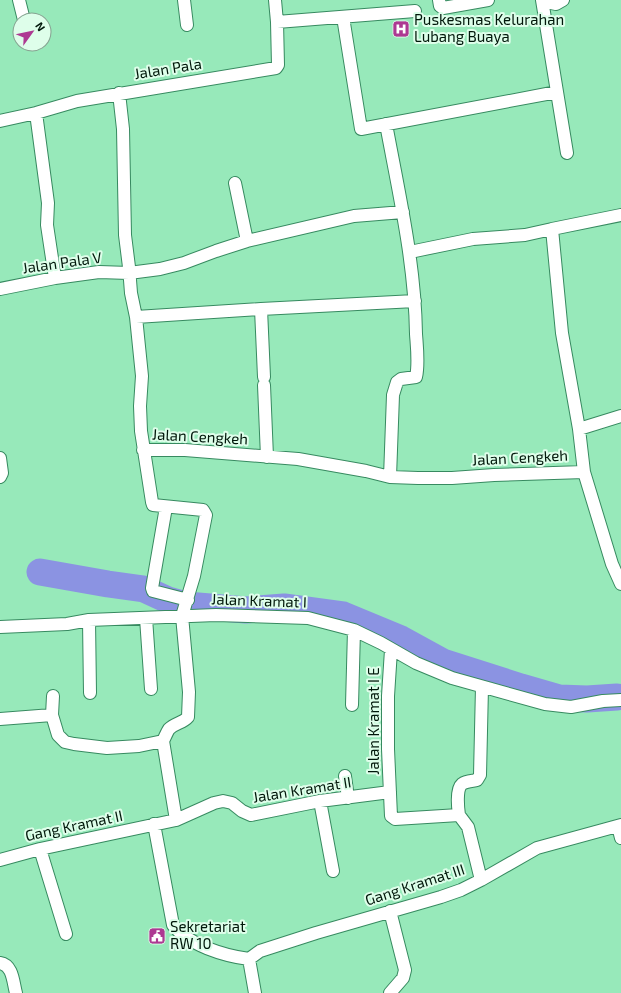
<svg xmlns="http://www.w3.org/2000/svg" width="621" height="993" font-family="'Exo 2',sans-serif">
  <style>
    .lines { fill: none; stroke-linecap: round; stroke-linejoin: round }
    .river { stroke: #8b93e2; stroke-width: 27 }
    .minor-casing { stroke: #378a60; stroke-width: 14 }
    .minor { stroke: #fff; stroke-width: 12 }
    .labels { text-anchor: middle; stroke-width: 4; stroke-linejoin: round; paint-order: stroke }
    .poi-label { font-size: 15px; fill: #00170a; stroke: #defeea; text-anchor: start }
    .street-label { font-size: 15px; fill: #00170a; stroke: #defeea }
  </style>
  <rect width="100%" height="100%" fill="#97e9ba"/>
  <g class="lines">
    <path class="river" d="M40,572L108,584L144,589L168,600L186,605L246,610L284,607L343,615L401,639L443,662L521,687L559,698L587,699L617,697"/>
    <g class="minor-casing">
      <path id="minor" d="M19,0L24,20
        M184,0L187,25
        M439,0L440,6L443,8L488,0
        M542,0L567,153
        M548,0L551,3L556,4L563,0
        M343,17L361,129L557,92
        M277,22L415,11
        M119,93L123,129L125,235L129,267L131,293L136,317L142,376L140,406L141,431L152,502L153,505L203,510L206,515L194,576L182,616L189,692L188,717C183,723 175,723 169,729C167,732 165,737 163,741
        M36,113L48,203L47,225L55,278
        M0,121L36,113L77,101L276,68L278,65L277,22L275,0
        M386,124C399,194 415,263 416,334C417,348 419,364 416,377L401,379L397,382L393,395L390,477
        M235,183L247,241
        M621,215L552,229L562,333L579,429L584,472L612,564L621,584
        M410,252L473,239L525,235L552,229
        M0,289L55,278L99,272L129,273L160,269L184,263L216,251L247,241L354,216L403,212
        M261,309L415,301
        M136,317L261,309L264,377
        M264,385L267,457
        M579,429L621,416
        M143,450H185L298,459L366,471L390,477L418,478H452L494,475L584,472
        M0,458L2,473L0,477
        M166,507L152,588L153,591L188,600
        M146,618L151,689
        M89,620L90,693
        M0,627L67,624L89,620L216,615L308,618L354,630L381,643L416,663L452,678L545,704L571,707L603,701L621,700
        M391,650L388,696V749L391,816L395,819L459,815
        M352,705L354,630
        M52,715L58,735L65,742L74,744L107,748L139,746L163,741L176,820
        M0,719L52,715L53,696
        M345,776L348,798
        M320,801L333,871
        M459,815C458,808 456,789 462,784C466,781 473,781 477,780L480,775L482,687
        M459,815L468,827L481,880
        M154,824L173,925C188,945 225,956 249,959
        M618,826L621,838
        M40,849L66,934
        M0,860L40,849L176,820L214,803L223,801L232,803L242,811L251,815L320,801L390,792
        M249,959L260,951L316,933L441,897L461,890L481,880L537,848L621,825
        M249,959L255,993
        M0,963C13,965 13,982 16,993
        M390,993L403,978L405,970L390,911"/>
    </g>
    <use href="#minor" class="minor"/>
  </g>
  <defs>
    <g id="hospital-square" transform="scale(0.9)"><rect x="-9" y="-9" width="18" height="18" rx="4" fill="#ad3992" stroke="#defeea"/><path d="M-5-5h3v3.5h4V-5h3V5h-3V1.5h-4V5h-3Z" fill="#fff"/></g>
    <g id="civic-square" transform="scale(0.9)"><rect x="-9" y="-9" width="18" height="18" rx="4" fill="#ad3992" stroke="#defeea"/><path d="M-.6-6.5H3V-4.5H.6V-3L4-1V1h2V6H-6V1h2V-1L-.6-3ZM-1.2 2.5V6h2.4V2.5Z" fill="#fff"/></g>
  </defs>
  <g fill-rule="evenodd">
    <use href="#hospital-square" x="401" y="29"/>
    <use href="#civic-square" x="157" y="936"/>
  </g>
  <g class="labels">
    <g class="poi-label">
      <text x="414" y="25">Puskesmas Kelurahan<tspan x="414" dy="17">Lubang Buaya</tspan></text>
      <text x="170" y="932">Sekretariat<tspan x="170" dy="17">RW 10</tspan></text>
    </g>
    <g class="street-label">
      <text transform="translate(168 69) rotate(-9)" y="5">Jalan Pala</text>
      <text transform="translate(62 263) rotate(-8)" y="5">Jalan Pala V</text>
      <text transform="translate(200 437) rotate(3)" y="5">Jalan Cengkeh</text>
      <text transform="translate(520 458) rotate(-3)" y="5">Jalan Cengkeh</text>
      <text transform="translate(259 601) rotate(2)" y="5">Jalan Kramat I</text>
      <text transform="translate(374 721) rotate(-90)" y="5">Jalan Kramat I E</text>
      <text transform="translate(302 790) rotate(-9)" y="5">Jalan Kramat II</text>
      <text transform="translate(74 826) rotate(-12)" y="5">Gang Kramat II</text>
      <text transform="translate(415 885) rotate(-18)" y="5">Gang Kramat III</text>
    </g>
  </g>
  <g transform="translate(32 32) rotate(57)"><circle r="19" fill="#defeea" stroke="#85a290"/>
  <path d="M0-3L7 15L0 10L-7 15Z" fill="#ad3992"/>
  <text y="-6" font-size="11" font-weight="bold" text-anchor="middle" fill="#00170a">N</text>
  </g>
</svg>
